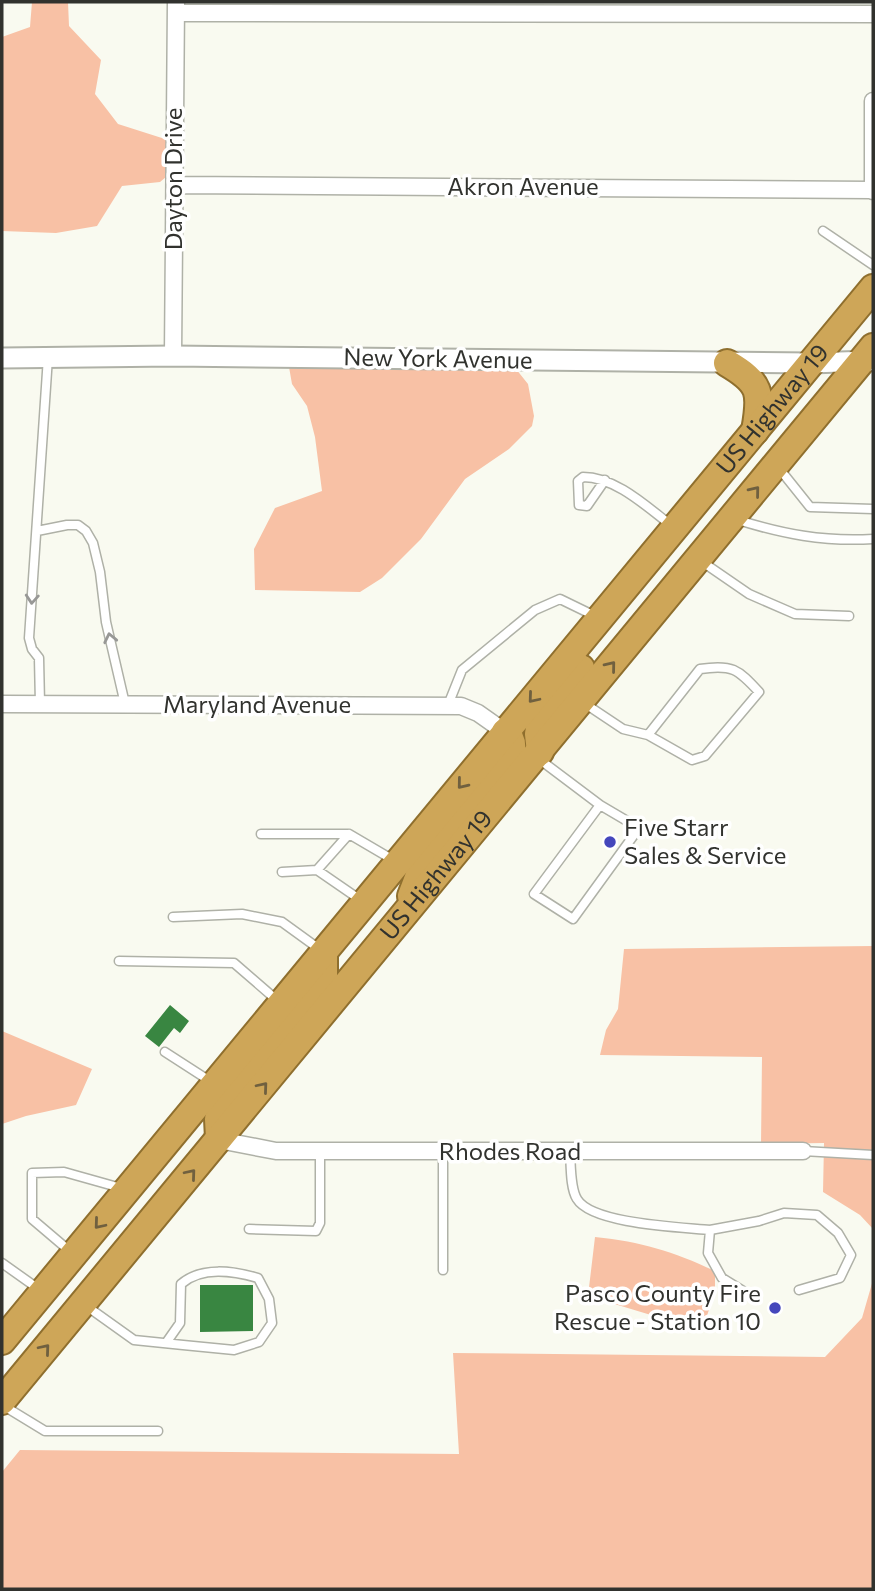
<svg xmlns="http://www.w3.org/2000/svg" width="875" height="1591" font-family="Commissioner,sans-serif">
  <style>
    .green { fill: #f8c1a5 }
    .building { fill: #398641 }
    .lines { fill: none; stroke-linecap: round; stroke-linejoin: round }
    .service-casing { stroke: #afb1a7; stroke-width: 11 }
    .minor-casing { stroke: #afb1a7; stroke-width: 19 }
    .tertiary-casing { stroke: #afb1a7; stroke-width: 23 }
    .trunk-casing { stroke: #8f6f2e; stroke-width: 30 }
    .service { stroke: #fff; stroke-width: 8 }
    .minor { stroke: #fff; stroke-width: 16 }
    .tertiary { stroke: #fff; stroke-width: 19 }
    .trunk { stroke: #cea658; stroke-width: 26 }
    .oneway { stroke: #70603f }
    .oneway2 { stroke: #989896 }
    .poi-dot { fill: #4547bc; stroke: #fff; stroke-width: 2.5 }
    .labels { text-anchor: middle; stroke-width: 7; stroke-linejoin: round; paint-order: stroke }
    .street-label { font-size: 24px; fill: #31322e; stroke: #fff }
    .poi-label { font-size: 24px; fill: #31322e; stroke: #fff; text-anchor: start }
  </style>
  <rect width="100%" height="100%" fill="#f9faf0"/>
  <path class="green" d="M32,2H68L69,26L101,60L95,94L118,124L165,139L178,167L160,182L122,186L97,226L56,233L2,231V37L30,27Z
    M289,367L516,369L528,384L534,416L532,426L509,449L465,479L421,539L382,578L360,592L255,590L254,549L275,508L322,491L315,437L307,406L292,384Z
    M873,946V1229L860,1215L823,1192L824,1143L761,1144L762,1057L600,1055L606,1030L618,1009L624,949Z
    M2,1031L92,1069L76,1105L26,1116L2,1124Z
    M595,1237C642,1242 672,1251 715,1271V1291L705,1322L684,1325L588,1296Z
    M873,1280V1589H2V1472L20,1450L459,1454L453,1353L825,1357L862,1318Z"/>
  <path class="building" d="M170,1005L189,1021L180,1033L174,1028L159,1047L145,1036Z
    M200,1285H253V1331L200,1332Z"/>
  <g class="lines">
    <g class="service-casing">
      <path id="service" d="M823,231L873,265
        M778,467L810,507L873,509
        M605,480L587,506L579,505L578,481L583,477C616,477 647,507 672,526
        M735,519C782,534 824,542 873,539
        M37,531L67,525H78L86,531L93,543L100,572L106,622L125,704
        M701,561L749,594L795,614L849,616
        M584,703L623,729L648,735L700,669C732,664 738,669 759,692L705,756L692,760L648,735
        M40,704L39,658L32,649L29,638L48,357
        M448,705L462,670L535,610L560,599L597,617
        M539,759L600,805L534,894L573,919L639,828L600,805
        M261,834H349L395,861
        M317,870L349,834
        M282,872L317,870L362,901
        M173,917L242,914L282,922L322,951
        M119,961L234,963L279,1002
        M165,1052L213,1083
        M803,1151L873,1155
        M570,1152C571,1165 570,1188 577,1199C592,1224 680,1227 710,1230
        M249,1229L316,1231L320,1223V1151
        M72,1253L32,1219V1173L64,1172L121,1188
        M2,1263L40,1290
        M443,1270V1152
        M743,1291L722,1278L708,1253L710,1230L759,1221L784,1213L817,1215L838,1233L851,1255L840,1278L799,1290
        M85,1305L134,1340L183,1345L234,1350L259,1342L272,1323L269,1299L258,1278C233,1271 202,1266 181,1284L180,1323L166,1343
        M4,1406L45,1431H158"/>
    </g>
    <g class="minor-casing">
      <path id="minor" d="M176,13L873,14
        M873,101V191
        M175,185L872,190
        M173,356L176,2
        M2,704L461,706L478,713L505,732
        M219,1140L276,1151H803"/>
    </g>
    <g class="tertiary-casing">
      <path id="tertiary" d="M2,358L173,356L811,363L869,361"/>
    </g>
    <g class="trunk-casing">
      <g id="trunk">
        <path d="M727,363C761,383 762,392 755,431"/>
        <path d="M540,752L538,734L541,718L581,668"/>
        <path d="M411,896L424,862L509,759C514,748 514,740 505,732"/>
        <path d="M219,1138L218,1119L227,1100L324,983V953"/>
        <path id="s1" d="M2,1341L873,288"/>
        <path id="s2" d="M2,1401L873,347"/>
      </g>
    </g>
    <use href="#service" class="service"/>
    <use href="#minor" class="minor"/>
    <use href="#tertiary" class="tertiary"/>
    <use href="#trunk" class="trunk"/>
  </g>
  <defs><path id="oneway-chevron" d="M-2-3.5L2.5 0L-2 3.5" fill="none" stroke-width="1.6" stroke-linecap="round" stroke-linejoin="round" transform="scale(1.75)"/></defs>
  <g class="oneway">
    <use href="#oneway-chevron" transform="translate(755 491) rotate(-51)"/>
    <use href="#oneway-chevron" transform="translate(611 666) rotate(-51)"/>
    <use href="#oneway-chevron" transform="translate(533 698) rotate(130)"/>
    <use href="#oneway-chevron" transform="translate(462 784) rotate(129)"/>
    <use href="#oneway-chevron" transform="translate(263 1087) rotate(-50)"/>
    <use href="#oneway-chevron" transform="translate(191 1174) rotate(-50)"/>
    <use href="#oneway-chevron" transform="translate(99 1224) rotate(130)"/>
    <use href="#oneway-chevron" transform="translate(45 1349) rotate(-50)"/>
  </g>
  <g class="oneway2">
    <use href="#oneway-chevron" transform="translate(32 599) rotate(94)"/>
    <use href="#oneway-chevron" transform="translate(110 638) rotate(-102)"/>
  </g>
  <g class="poi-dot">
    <circle cx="610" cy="842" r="7"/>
    <circle cx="775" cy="1308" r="7"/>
  </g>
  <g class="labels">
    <g class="street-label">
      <text transform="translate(174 179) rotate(-90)" y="8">Dayton Drive</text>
      <text x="523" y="195">Akron Avenue</text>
      <text transform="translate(438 359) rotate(1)" y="8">New York Avenue</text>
      <text dy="8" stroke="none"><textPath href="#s1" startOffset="1209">US Highway 19</textPath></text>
      <text x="257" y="713">Maryland Avenue</text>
      <text dy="8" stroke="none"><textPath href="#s2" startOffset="682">US Highway 19</textPath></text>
      <text x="510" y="1160">Rhodes Road</text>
    </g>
    <g class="poi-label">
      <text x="624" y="836">Five Starr<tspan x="624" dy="28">Sales &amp; Service</tspan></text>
      <text x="761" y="1302" text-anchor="end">Pasco County Fire<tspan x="761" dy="28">Rescue - Station 10</tspan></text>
    </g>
  </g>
  <rect width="875" height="1591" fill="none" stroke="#31322e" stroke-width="7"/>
</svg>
